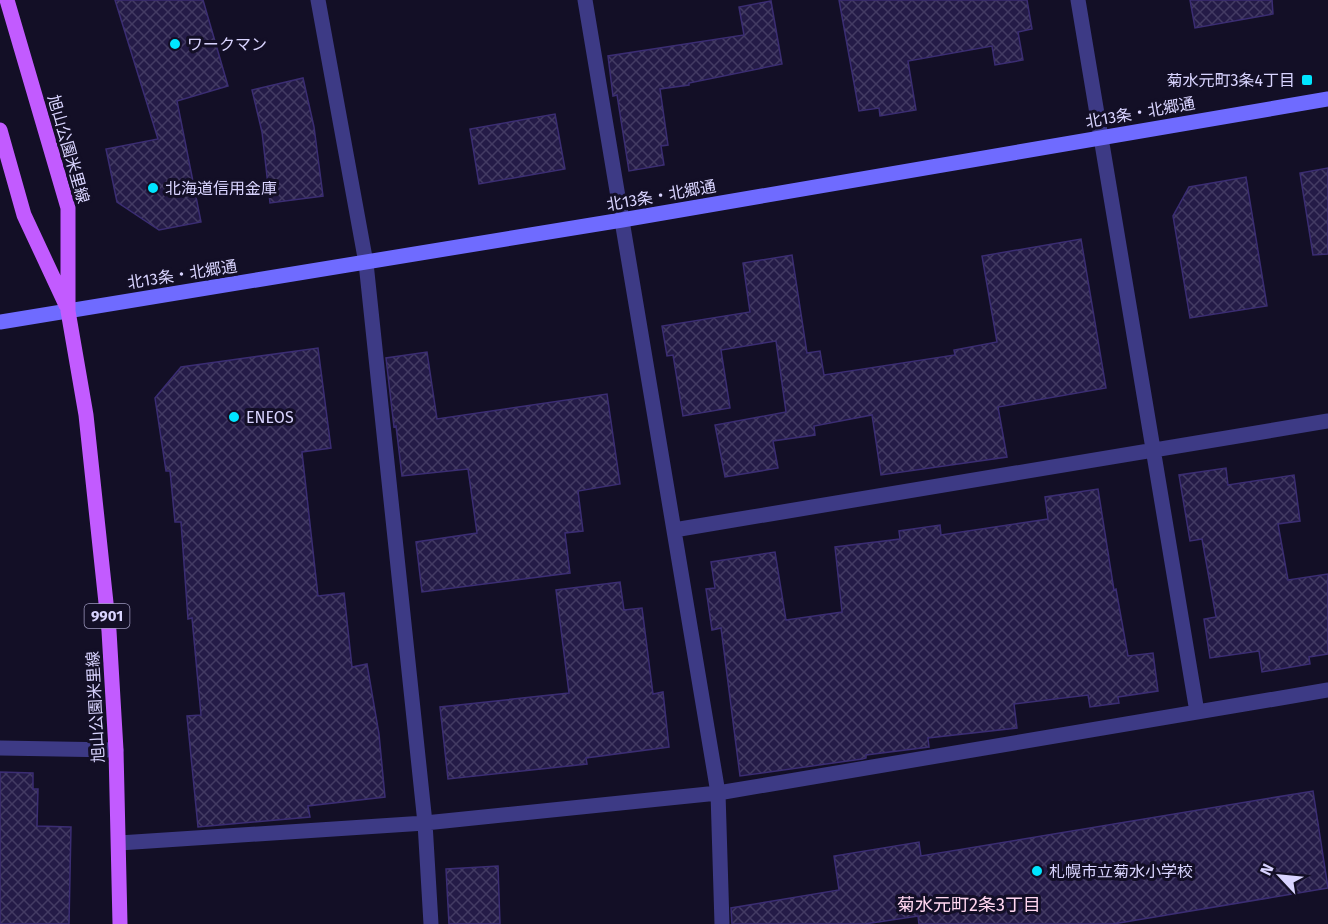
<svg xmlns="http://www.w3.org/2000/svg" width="1328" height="924" font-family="'Fira Sans','Noto Sans JP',sans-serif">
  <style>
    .building { fill: url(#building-cross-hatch); stroke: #3b2d73; stroke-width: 1.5 }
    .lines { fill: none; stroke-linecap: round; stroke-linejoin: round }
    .street { stroke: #3d3a85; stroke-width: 15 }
    .secondary { stroke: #6f6bff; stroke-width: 15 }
    .primary { stroke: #c25bff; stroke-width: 15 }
    .poi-dot { fill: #00e5ff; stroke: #130f26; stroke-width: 2 }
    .labels { text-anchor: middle; stroke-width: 6; stroke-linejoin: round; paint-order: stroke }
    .shield { fill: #130f26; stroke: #9e99be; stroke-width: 1.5 }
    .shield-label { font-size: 15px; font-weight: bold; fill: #d9d4ff }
    .poi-label { font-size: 16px; fill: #d9d4ff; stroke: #130f26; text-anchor: start }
    .street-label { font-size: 16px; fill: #d9d4ff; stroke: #130f26 }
    .neighbourhood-label { font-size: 18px; fill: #ffd6f0; stroke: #130f26 }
  </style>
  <defs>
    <pattern id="building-cross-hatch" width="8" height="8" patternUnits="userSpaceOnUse" patternTransform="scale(1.5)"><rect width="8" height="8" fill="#241b47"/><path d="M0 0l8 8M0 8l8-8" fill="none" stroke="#433b63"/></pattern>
  </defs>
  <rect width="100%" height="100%" fill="#130f26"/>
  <path class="building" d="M115,0H203L228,86L177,101L201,222L159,230L117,202L106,149L158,139Z
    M839,0H1027L1032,29L1018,32L1023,60L995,65L992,46L908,61L916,110L880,116L879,108L859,111Z
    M1190,0H1272L1273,14L1195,28Z
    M771,1L782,64L689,83V85L660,89L668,145L661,146L664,165L629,171L617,95L613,96L608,56L744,35L739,7Z
    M303,78L314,127L323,196L270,203L262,132L252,90Z
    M555,114L565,169L479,184L470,129Z
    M1328,168V254L1313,255L1300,173Z
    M1246,177L1267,306L1190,318L1173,216L1189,187Z
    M1081,239L1106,388L998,407L1007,457L881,475L872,415L814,426L815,435L773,441L778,468L725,477L715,425L786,412L776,341L721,350L730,408L683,416L673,355L667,356L662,326L750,312L743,263L792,255L807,353L820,351L824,375L955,355L954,350L997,342L982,256Z
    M318,348L331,448L302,452L318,596L344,593L352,667L367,664L379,734L385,797L308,806L310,817L198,827L187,716L201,715L192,618L188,619L181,522H175L170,471H166L155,398L181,367Z
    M427,352L437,419L607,394L620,484L578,491L583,531L565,533L570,573L422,592L416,542L477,533L468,469L402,476L396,426L394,427L386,358Z
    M1226,468L1228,485L1294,475L1300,521L1278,524L1288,580L1328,574V654L1309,657L1310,664L1262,672L1259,651L1210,658L1204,619L1216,617L1202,539L1190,541L1179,475Z
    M1098,489L1114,590L1116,589L1128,656L1153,653L1158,691L1118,697L1119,703L1090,707L1088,695L1014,704L1017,728L928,738L929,747L866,755V758L862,759L740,776L721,628L712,630L706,589L715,588L711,562L775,552L786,620L842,612L835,547L900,539L899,531L940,525L941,535L1048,519L1045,497Z
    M620,582L624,610L642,608L653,694L663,692L669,747L586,758L587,764L448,779L440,707L569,693L556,590Z
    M0,772L33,773V789H38L37,826L71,827L69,924H0Z
    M1313,791L1328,888L1113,924H919L918,916L865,924H732L731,908L839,890L834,856L919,842L921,856Z
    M498,866L500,924H449L446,869Z"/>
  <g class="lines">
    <path class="street" d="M318,0L366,263L425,823L431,924
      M585,0L718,793L722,924
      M1078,0L1197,712
      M674,530L1328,421
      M0,748L116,750
      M119,843L425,823L718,793L1328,690"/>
    <path class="secondary" d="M0,322L622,220L1328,99"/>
    <path class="primary" d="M7,0L68,208V311L86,415L109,631L116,750L120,924
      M0,130L24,215L66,305"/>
  </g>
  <g class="poi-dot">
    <circle cx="175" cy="44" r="6"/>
    <rect x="1301" y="74" width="12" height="12" rx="3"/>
    <circle cx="153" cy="188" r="6"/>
    <circle cx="234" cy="417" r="6"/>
    <circle cx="1037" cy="871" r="6"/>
  </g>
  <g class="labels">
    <rect class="shield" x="84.5" y="604" width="45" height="24" rx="4.5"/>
    <g class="shield-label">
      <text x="107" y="621">9901</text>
    </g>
    <g class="poi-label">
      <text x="187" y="50">ワークマン</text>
      <text x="1295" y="86" text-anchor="end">菊水元町3条4丁目</text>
      <text x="165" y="194">北海道信用金庫</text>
      <text x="246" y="423">ENEOS</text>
      <text x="1049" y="877">札幌市立菊水小学校</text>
    </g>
    <g class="street-label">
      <text transform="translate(1140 112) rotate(-10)" y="6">北13条・北郷通</text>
      <text transform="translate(69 149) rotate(74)" y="6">旭山公園米里線</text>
      <text transform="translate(661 195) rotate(-10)" y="6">北13条・北郷通</text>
      <text transform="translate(182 274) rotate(-9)" y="6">北13条・北郷通</text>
      <text transform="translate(95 707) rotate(-93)" y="6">旭山公園米里線</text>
    </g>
    <g class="neighbourhood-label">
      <text x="969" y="911">菊水元町2条3丁目</text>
    </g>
  </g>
  <g transform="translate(1280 876) rotate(296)" stroke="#130f26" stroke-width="4.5" paint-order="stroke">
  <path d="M0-4.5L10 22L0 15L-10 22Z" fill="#d9d4ff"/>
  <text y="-9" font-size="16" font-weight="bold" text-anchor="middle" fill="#d9d4ff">N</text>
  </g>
</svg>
